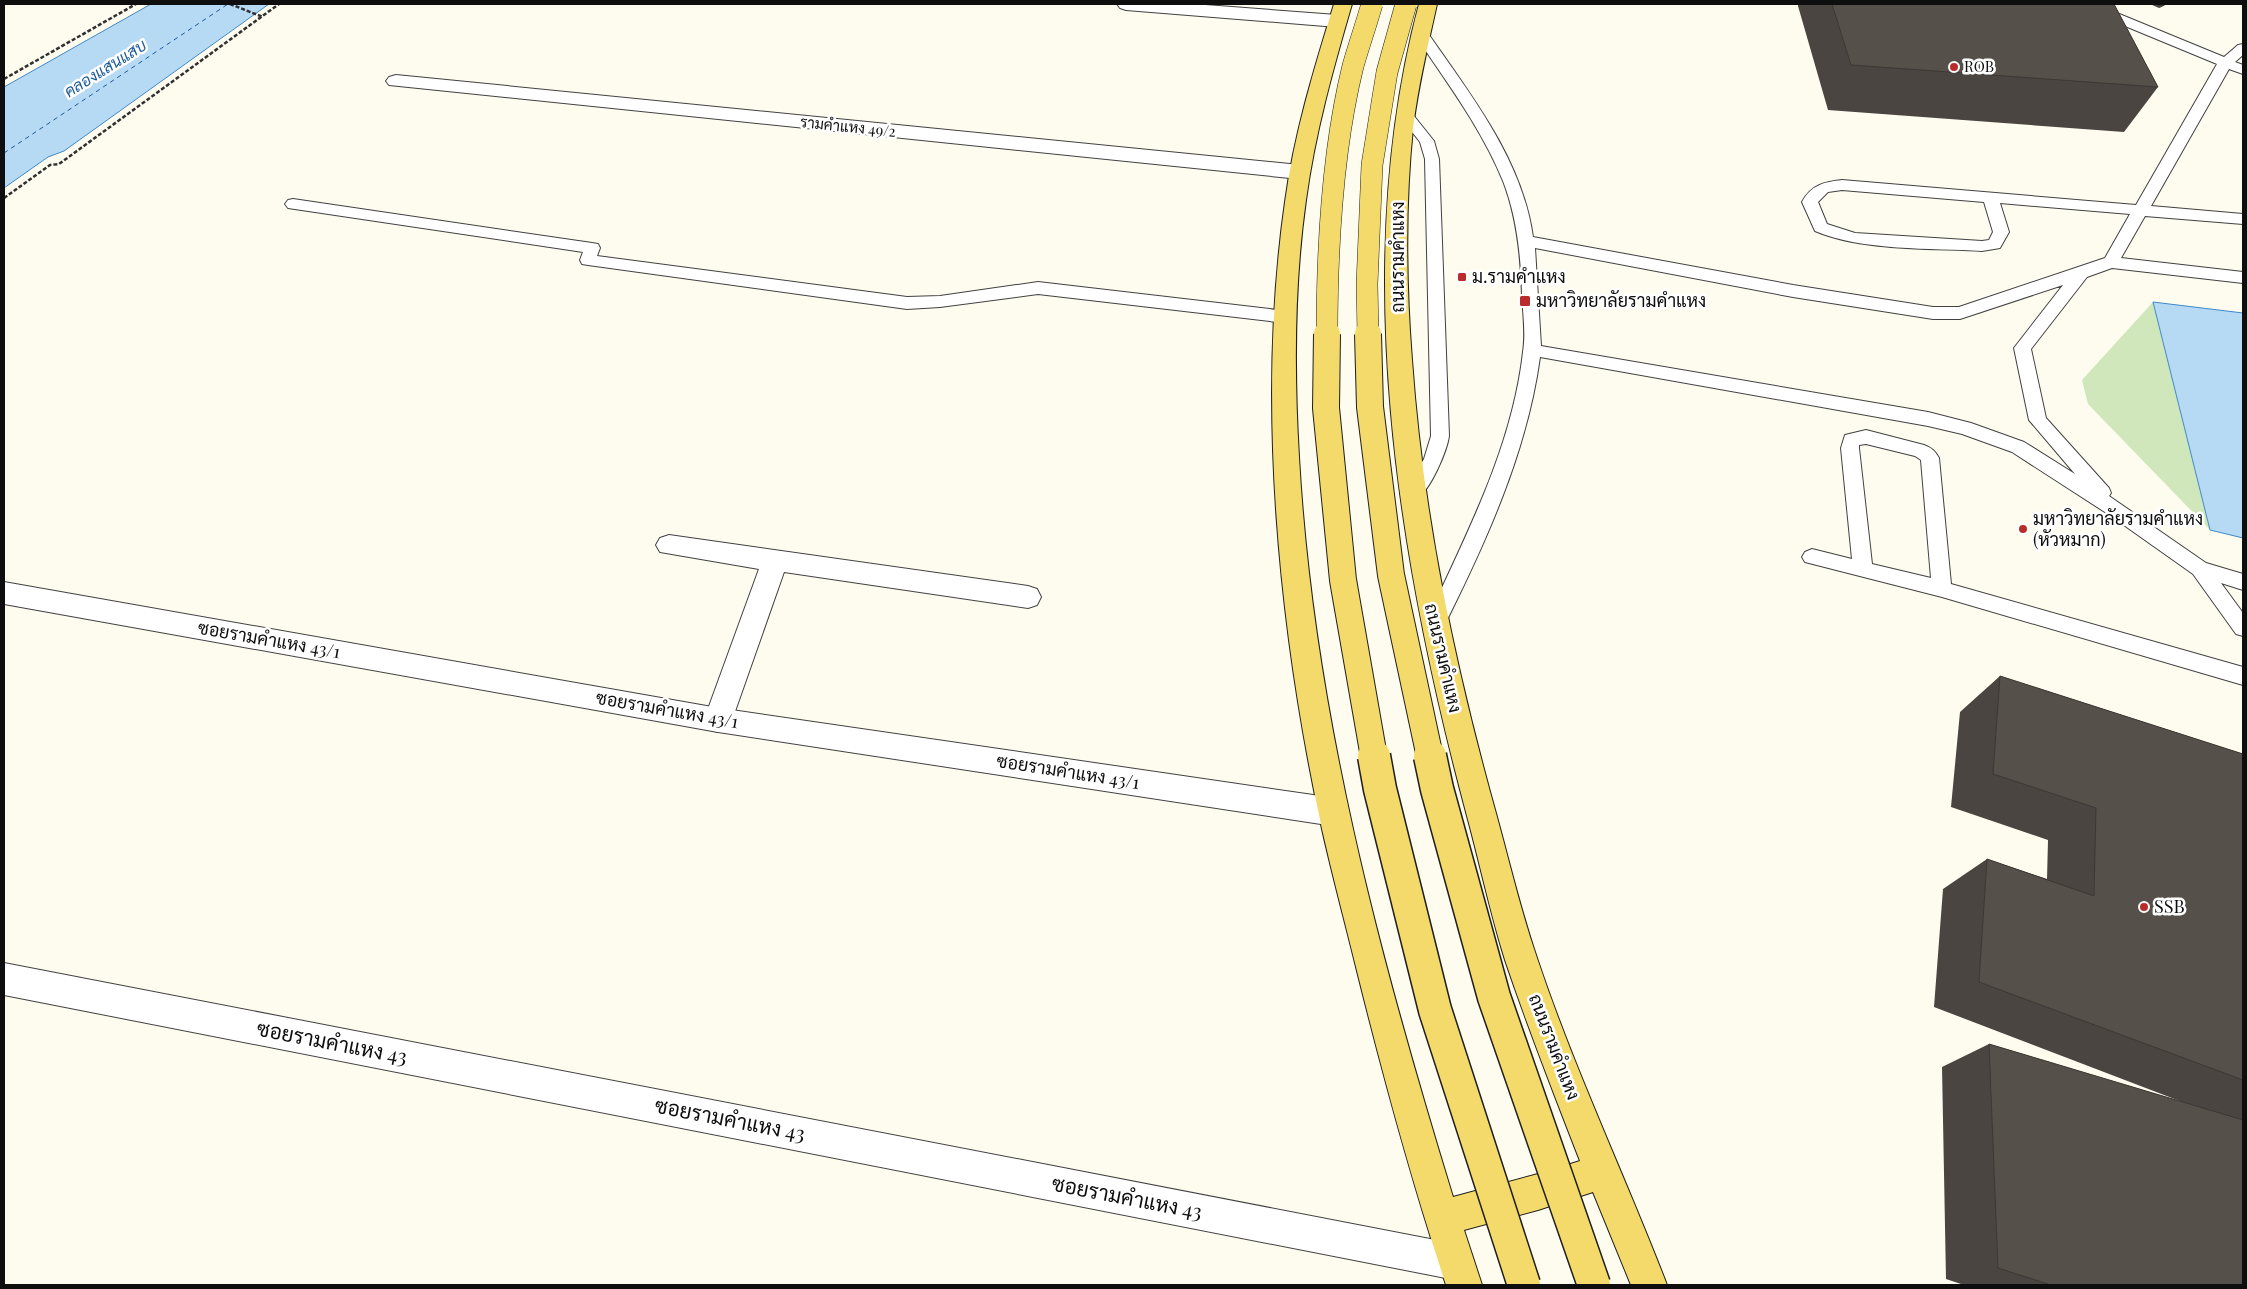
<svg xmlns="http://www.w3.org/2000/svg" width="2247" height="1289" font-family="'Playfair Display',Sarabun,serif">
  <style>
    .green { fill: #cfe7ba }
    .water { fill: #b6d9f4; stroke: #4089c8 }
    .lines { fill: none; stroke-linecap: round; stroke-linejoin: round }
    .ferry { stroke: #1c5b9b; stroke-width: 1; stroke-dasharray: 4.5 4; stroke-linecap: butt }
    .service-casing { stroke: #414141; stroke-width: 2 }
    .minor-casing { stroke: #414141; stroke-width: 2 }
    .tertiary-casing { stroke: #414141; stroke-width: 2 }
    .primary-casing { stroke: #1f1f1f; stroke-width: 2 }
    .path { stroke: #303030; stroke-width: 2.5; stroke-dasharray: 4 2; stroke-linecap: butt }
    .service { fill: #fff; fill-rule: evenodd }
    .minor { fill: #fff; fill-rule: evenodd }
    .tertiary { fill: #fff; fill-rule: evenodd }
    .primary { fill: #f3da6a; fill-rule: evenodd }
    .primary-bridge-far2-casing { stroke: #1f1f1f; stroke-width: 22; stroke-linecap: butt }
    .primary-bridge-far1-casing { stroke: #1f1f1f; stroke-width: 28; stroke-linecap: butt }
    .primary-bridge-casing { stroke: #1f1f1f; stroke-width: 35; stroke-linecap: butt }
    .primary-bridge-far2 { stroke: #f3da6a; stroke-width: 21 }
    .primary-bridge-far1 { stroke: #f3da6a; stroke-width: 26 }
    .primary-bridge { stroke: #f3da6a; stroke-width: 32 }
    .wall { fill: #4a4540 }
    .shaded-wall { fill: #3c3834 }
    .building { fill: #56504a; stroke: #3c3834 }
    .poi-dot { fill: #b82d2b; stroke: #fff; stroke-width: 2 }
    .labels { text-anchor: middle; stroke-width: 5; stroke-linejoin: round; paint-order: stroke }
    .far-poi-label { font-size: 15px; fill: #0e0e0e; stroke: #fff; text-anchor: start }
    .far-street-label { font-size: 15px; fill: #0e0e0e; stroke: #fff }
    .far-water-label { font-size: 16px; font-style: italic; fill: #1c5b9b; stroke: #fff }
    .street-label { font-size: 18px; fill: #0e0e0e; stroke: #fff }
    .poi-label { font-size: 18px; fill: #0e0e0e; stroke: #fff; text-anchor: start }
    .near-street-label { font-size: 21px; fill: #0e0e0e; stroke: #fff }
  </style>
  <rect width="100%" height="100%" fill="#fefcef"/>
  <path class="green" d="M2153,302L2210,530L2088,404L2082,380Z"/>
  <path class="water" d="M151,4H269L64,151L48,157L4,188V87Z
    M2153,302L2243,313V538L2210,530Z"/>
  <g class="lines">
    <path class="ferry" d="M4,153L228,4"/>
    <g class="service-casing">
      <path id="service" d="M2077,4H2095L2224,57L2238,45L2243,44V55L2235,62L2243,65V74L2229,69L2151,206L2243,214V224L2145,216L2121,258L2243,272V283L2112,268L2087,277L2031,349L2046,418L2109,488L2111,493L2109,496L2206,563L2243,574V590L2221,583L2243,613V636L2236,634L2193,574L2111,516L2012,452L1962,434L1928,426L1540,357C1527,453 1485,544 1442,630L1435,632L1428,630L1425,624C1465,537 1512,449 1523,352C1526,333 1523,314 1522,295C1521,256 1517,217 1503,181C1481,127 1445,80 1413,32L1415,29H1425C1469,93 1522,158 1533,237L1793,285L1933,307H1959L2105,258L2130,214L2000,203L2009,232L2000,248L1982,251C1931,248 1862,251 1815,231L1802,202C1811,185 1824,182 1842,180L2136,205L2217,64L2079,7ZM1842,190L1984,202L1993,232L1989,240L1982,241L1855,233L1827,224L1818,202L1828,192ZM1535,248L1793,297L1933,319H1960L2063,285L2014,348L2029,420L2075,474L2024,442L1971,423L1928,412L1541,346Z
        M1405,110L1410,111L1434,141L1439,159L1449,436C1447,451 1430,491 1417,498C1413,500 1410,498 1405,497L1403,492L1424,459L1431,436L1425,159L1420,142L1398,114Z
        M293,199L592,243L598,244L600,248L597,256L907,297L940,296L1038,282L1286,311L1292,313L1294,317L1292,321L1286,323L1038,294L940,307L907,309L588,265L582,264L580,260L583,252L288,208L285,204L288,200Z
        M1866,430L1924,445C1932,448 1935,451 1939,458L1951,584L2243,667V685L1942,597L1805,562L1802,557L1805,552L1812,549L1852,559L1841,448L1845,435ZM1866,444L1915,456L1921,460L1931,578L1872,564L1859,448V445Z"/>
    </g>
    <g class="minor-casing">
      <path id="minor" d="M1117,4H1192L1337,15L1344,17L1346,21L1344,25L1337,27L1126,10L1120,8Z
        M396,75L1300,165L1307,167L1310,172L1307,177L1300,179L389,85L386,81L389,77Z
        M669,535L1028,586L1037,589L1041,597L1037,605L1028,608L784,572L732,720L728,729L718,732L708,729L704,720L759,569L660,552L656,545L660,538Z
        M4,963L1456,1244L1469,1249L1474,1262L1469,1275L1456,1280L4,995Z"/>
    </g>
    <g class="tertiary-casing">
      <path id="tertiary" d="M4,582L718,708L1334,798L1345,802L1349,812L1345,822L1334,826L718,732L4,604Z"/>
    </g>
    <g class="primary-casing">
      <path id="primary" d="M1334,4H1352C1333,69 1315,133 1306,200C1294,285 1294,371 1299,457C1313,709 1379,956 1453,1197L1538,1174L1580,1161C1554,1094 1528,1028 1505,960C1490,912 1480,864 1467,816C1398,559 1349,266 1419,4H1437C1428,45 1418,86 1413,128C1405,205 1406,283 1412,360C1423,516 1455,667 1497,817C1510,864 1521,912 1537,958C1574,1069 1625,1176 1667,1285H1631L1593,1192L1538,1210L1464,1230L1482,1285H1446C1411,1179 1382,1072 1355,963C1344,918 1332,874 1322,829C1279,630 1256,404 1285,202C1294,134 1314,69 1334,4Z"/>
    </g>
    <path class="path" d="M230,4L263,17
      M4,79L136,4
      M4,198L50,165L59,164L279,4"/>
    <use href="#service" class="service"/>
    <use href="#minor" class="minor"/>
    <use href="#tertiary" class="tertiary"/>
    <use href="#primary" class="primary"/>
    <g class="primary-bridge-far2-casing">
      <path id="primary-bridge-far2" d="M1327,335C1327,248 1332,151 1353,66C1359,45 1366,25 1372,4
        M1368,335L1367,284L1372,165L1387,72L1406,4"/>
    </g>
    <g class="primary-bridge-far1-casing">
      <path id="primary-bridge-far1" d="M1327,334L1326,408L1343,580L1374,757
        M1368,334L1370,407L1391,575L1430,757"/>
    </g>
    <g class="primary-bridge-casing">
      <path id="primary-bridge" d="M1374,756L1380,789L1435,1010L1524,1285
        M1430,756L1437,789L1494,997L1594,1285"/>
    </g>
    <use href="#primary-bridge-far2" class="primary-bridge-far2"/>
    <use href="#primary-bridge-far1" class="primary-bridge-far1"/>
    <use href="#primary-bridge" class="primary-bridge"/>
  </g>
  <path class="wall" d="M1798,4H2114L2158,87L2124,132L1828,110L1798,6Z
    M2150,4H2167L2159,8Z
    M2000,676L2243,754V1285H1964L1946,1279L1942,1067L1989,1044L2185,1103L1934,1007L1943,889L1987,859L2047,879L2048,840L1951,807L1960,712Z"/>
  <path class="shaded-wall" d="M2163,4H2167L2159,8Z"/>
  <path class="building" d="M1832,4H2114L2158,87L1851,65Z
    M2000,676L2243,754V1080L1979,982L1987,859L2094,896L2096,808L1993,774Z
    M1989,1044L2243,1120V1285H2051L1998,1268Z"/>
  <g class="poi-dot">
    <circle cx="1954" cy="67" r="5"/>
    <rect x="1457" y="272" width="10" height="10" rx="2.5"/>
    <rect x="1519" y="295" width="12" height="12" rx="2.5"/>
    <circle cx="2023" cy="529" r="5"/>
    <circle cx="2144" cy="907" r="5"/>
  </g>
  <g class="labels">
    <g class="far-poi-label">
      <text x="1964" y="72">ROB</text>
    </g>
    <g class="far-street-label">
      <text transform="translate(848 127) rotate(6)" y="5">รามคำแหง 49/2</text>
    </g>
    <g class="far-water-label">
      <text transform="translate(105 68) rotate(-32)" y="6">คลองแสนแสบ</text>
    </g>
    <g class="street-label">
      <text transform="translate(1398 257) rotate(-90)" y="6">ถนนรามคำแหง</text>
      <text transform="translate(269 640) rotate(10)" y="6">ซอยรามคำแหง 43/1</text>
      <text transform="translate(1443 658) rotate(77)" y="6">ถนนรามคำแหง</text>
      <text transform="translate(667 710) rotate(10)" y="6">ซอยรามคำแหง 43/1</text>
      <text transform="translate(1068 772) rotate(9)" y="6">ซอยรามคำแหง 43/1</text>
      <text transform="translate(1554 1047) rotate(69)" y="6">ถนนรามคำแหง</text>
    </g>
    <g class="poi-label">
      <text x="1472" y="283">ม.รามคำแหง</text>
      <text x="1536" y="307">มหาวิทยาลัยรามคำแหง</text>
      <text x="2033" y="525">มหาวิทยาลัยรามคำแหง<tspan x="2033" dy="21">(หัวหมาก)</tspan></text>
      <text x="2154" y="913">SSB</text>
    </g>
    <g class="near-street-label">
      <text transform="translate(332 1043) rotate(11)" y="7">ซอยรามคำแหง 43</text>
      <text transform="translate(730 1120) rotate(11)" y="7">ซอยรามคำแหง 43</text>
      <text transform="translate(1127 1198) rotate(11)" y="7">ซอยรามคำแหง 43</text>
    </g>
  </g>
  <rect width="2247" height="1289" fill="none" stroke="#0e0e0e" stroke-width="10"/>
</svg>
